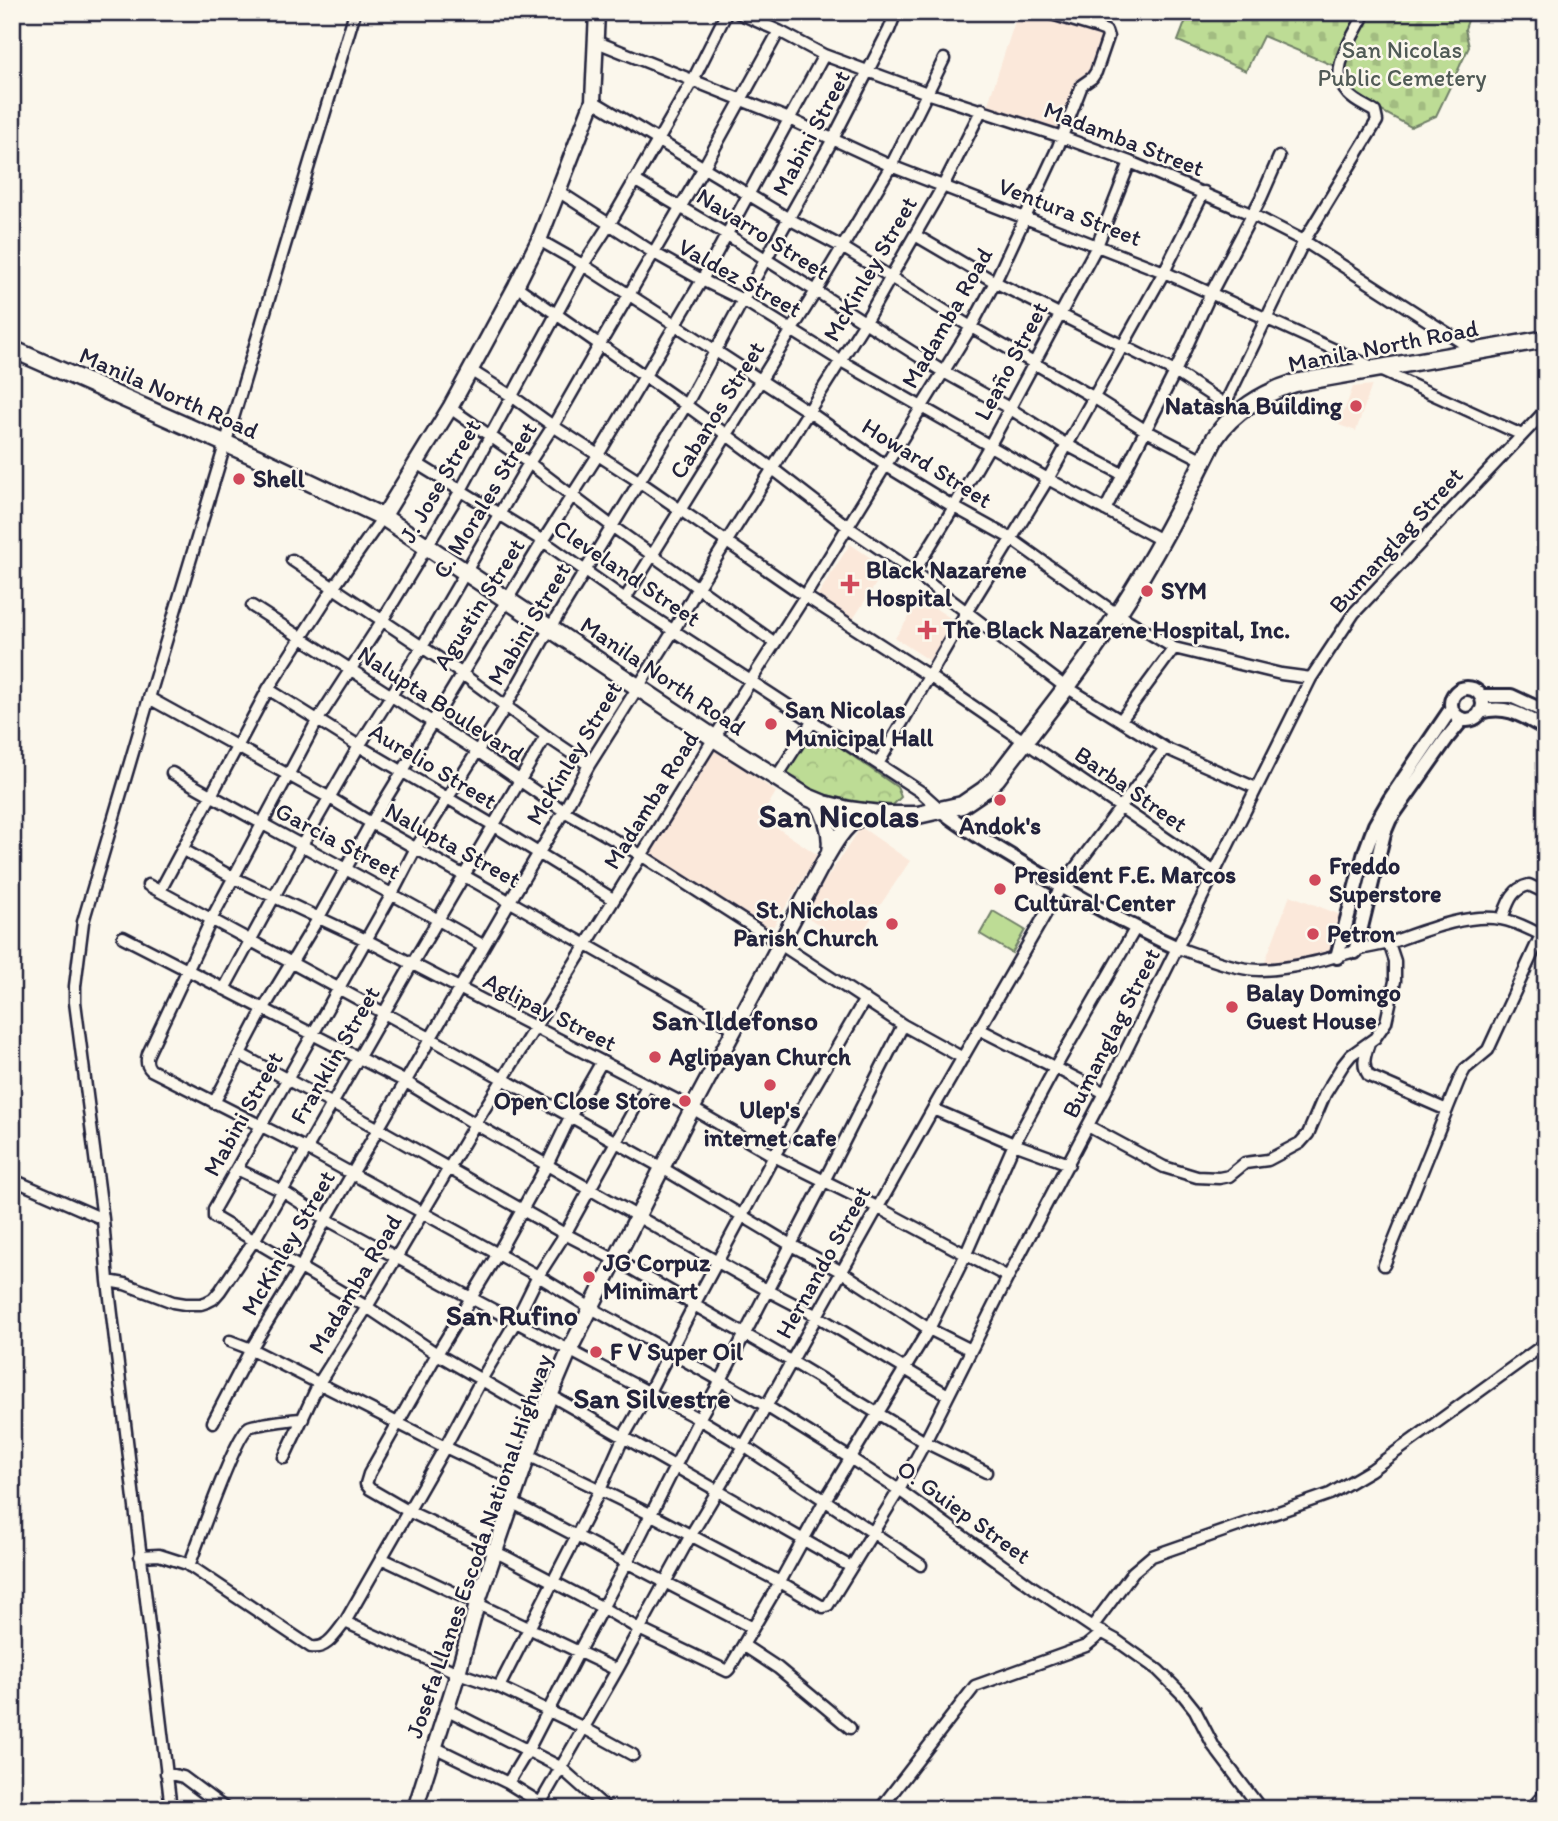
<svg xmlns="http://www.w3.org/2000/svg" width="1558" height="1821" font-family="Itim,sans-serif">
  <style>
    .built { fill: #fbe8da }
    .green { fill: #bddc95; stroke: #707f68; stroke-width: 2 }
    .cemetery { fill: url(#cemetery-stones); stroke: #707f68; stroke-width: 2 }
    .park { fill: url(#park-crowns); stroke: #707f68; stroke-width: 2 }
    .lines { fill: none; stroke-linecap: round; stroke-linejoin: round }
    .minor-casing { stroke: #22223b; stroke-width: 15 }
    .tertiary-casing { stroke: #22223b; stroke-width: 18 }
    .secondary-casing { stroke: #22223b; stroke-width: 19 }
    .primary-casing { stroke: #22223b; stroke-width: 19 }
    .trunk-casing { stroke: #22223b; stroke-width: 21 }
    .minor { stroke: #fbf7ec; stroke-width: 10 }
    .tertiary { stroke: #fbf7ec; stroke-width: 12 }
    .secondary { stroke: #fbf7ec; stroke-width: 14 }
    .primary { stroke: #fbf7ec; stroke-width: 14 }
    .trunk { stroke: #fbf7ec; stroke-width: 16 }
    .poi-dot { fill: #d1495b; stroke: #fbf7ec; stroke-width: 2.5 }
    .labels { text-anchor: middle; stroke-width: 5; stroke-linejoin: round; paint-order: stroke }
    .park-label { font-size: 24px; fill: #505a56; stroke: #fbf7ec }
    .street-label { font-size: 24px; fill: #22223b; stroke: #fbf7ec }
    .poi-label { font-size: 24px; font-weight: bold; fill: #22223b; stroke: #fbf7ec; text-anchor: start }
    .quarter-label { font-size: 28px; font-weight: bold; fill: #22223b; stroke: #fbf7ec }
    .district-label { font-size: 32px; font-weight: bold; fill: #22223b; stroke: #fbf7ec }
  </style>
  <defs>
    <pattern id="cemetery-stones" width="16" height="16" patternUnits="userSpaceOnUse" patternTransform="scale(1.75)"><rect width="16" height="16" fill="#bddc95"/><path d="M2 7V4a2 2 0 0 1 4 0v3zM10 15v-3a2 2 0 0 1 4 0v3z" fill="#a2bc81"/></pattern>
    <pattern id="park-crowns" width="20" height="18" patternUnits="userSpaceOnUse" patternTransform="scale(1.75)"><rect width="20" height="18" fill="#bddc95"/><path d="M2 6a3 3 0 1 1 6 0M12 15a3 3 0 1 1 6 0" fill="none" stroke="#a2bc81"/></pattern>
  </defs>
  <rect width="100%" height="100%" fill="#fbf7ec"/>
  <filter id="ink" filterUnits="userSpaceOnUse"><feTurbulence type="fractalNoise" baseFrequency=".0143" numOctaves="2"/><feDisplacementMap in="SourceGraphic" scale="14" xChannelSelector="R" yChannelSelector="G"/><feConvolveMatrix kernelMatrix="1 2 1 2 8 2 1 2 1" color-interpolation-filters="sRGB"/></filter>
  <g filter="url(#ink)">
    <path class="built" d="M1018,12H1032L1047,15L1106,36L1093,74L1083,78L1062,131L987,107Z
      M1372,385L1356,431L1339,425L1353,387Z
      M850,544L886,568L850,624L814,601Z
      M921,599L958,623L932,662L895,638Z
      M716,748L776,792L761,817L818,855L768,935L646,859Z
      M861,827L910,861L852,947L803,914Z
      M1290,895L1343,916L1330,954L1278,966L1263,967Z"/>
    <path class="green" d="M993,911L1025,930L1012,953L980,934Z"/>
    <path class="cemetery" d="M1189,12H1465L1462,17L1468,20L1465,29L1469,47L1436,116L1411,127L1350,94L1337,67L1263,36L1246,71L1178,41Z"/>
    <path class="park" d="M814,729L897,787L901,797L893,805L859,802L812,792L782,775Z"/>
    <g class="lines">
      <g class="minor-casing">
        <path id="minor" d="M727,12L693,80L609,225L583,265L461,490L382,621L317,721L212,918L148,1054C146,1060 146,1065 151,1070L305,1148L538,1276L591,1308L766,1406L850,1458L899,1490L1034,1588L1092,1627L1116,1640L1158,1670L1183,1695L1195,1710L1214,1747L1261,1809
          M736,12L779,31L824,55L927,93L1062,137L1130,162L1251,214L1304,241L1475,351
          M597,42L789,119L891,166L1164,272L1522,435
          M593,101L789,219L842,247L971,327L1093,397L1145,430L1203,460
          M634,180L726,234L942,371L1009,408L1067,445L1122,474
          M558,191L654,253L702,280L743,300L841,361L1048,479L1161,540
          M915,235L995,282L1175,372L1229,407
          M539,240L583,265L676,325L809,412L885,465L954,507L1010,538L1111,610L1174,648L1281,674L1311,678
          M516,286L686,405L773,469L848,527L914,572L1060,683L1165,748L1256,788
          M470,370L513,397L553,426L640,482L805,596L929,676L1215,872
          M1225,404L1304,241L1377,121L1375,112C1366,106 1355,102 1348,94C1325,69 1355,37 1365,12
          M450,408L529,463L613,527L775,643
          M416,463L543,541L625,599L921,792L941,810
          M1105,510L1175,372L1211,293L1261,198L1279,157
          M292,560L461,673L546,736L589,765
          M914,572L954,507L990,445L1097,246L1130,162
          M625,599L816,291L891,166L944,59
          M252,606L477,751L564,811L641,855L780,944L903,1025L963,1058
          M268,689L359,746L493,825L613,899
          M149,698L330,798L371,823L735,1029
          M1121,720L1174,648
          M878,764L967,611L1048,479L1164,272L1204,192
          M172,773C275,833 381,886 484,946
          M776,778L812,722
          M182,849L234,878L366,940L690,1107L774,1156L877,1207L1008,1277
          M148,885L430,1038L659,1166L791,1245L842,1272L929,1329L971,1350
          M160,891L268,689L334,587L383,517
          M1502,919C1508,903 1511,889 1529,885L1546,893
          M123,937L406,1082L475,1124L767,1290L817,1316L948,1395
          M1178,948C1201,956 1236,970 1260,970C1296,969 1331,958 1365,948C1374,946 1383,945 1392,942C1423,931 1467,913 1501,919C1516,921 1532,931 1546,937
          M224,989L302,845L359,746L422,647L529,463L553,426L600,344L704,167L779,31
          M979,1029L1105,1093
          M1369,1043C1365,1055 1361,1065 1369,1076L1447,1110
          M240,1054L379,1129L565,1234L625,1265L791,1361L925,1442L986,1472
          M601,1063L570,1117L547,1165L497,1255L437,1354L369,1474L366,1484L370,1489L408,1511L506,1557L603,1608L639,1629L727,1671L729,1669L780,1582L825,1500L929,1329L965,1256L1014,1144L1055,1068L1135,929
          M214,1103L264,1008L319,917L371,823L543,541L598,455L702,280L824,55
          M933,1109L1014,1144L1069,1164
          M1088,1126L1164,1167L1197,1177L1219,1178L1229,1176L1245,1163L1268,1160L1300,1143L1308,1134L1325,1094L1343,1065L1351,1055L1375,1038L1386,1022L1395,981V961L1389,943
          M237,1169L282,1191L326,1219L471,1298L699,1419L744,1446L921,1565
          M16,1181L103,1219
          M1384,1265L1459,1080L1465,1069L1488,1050L1541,935
          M108,1281L125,1284L173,1302L185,1304H201L207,1302L213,1299L220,1291L255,1239L412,964L546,736
          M230,1341L251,1349L445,1447L519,1482
          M550,1395L851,1567
          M542,1415L437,1354L367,1307L214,1217V1209L392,894L416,848L506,706L546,635L686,405L743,300L833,139L889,30L896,12
          M213,1422L251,1349L301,1267L326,1219L510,901L564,811L589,765L674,630L698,587L865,322L943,186L982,109
          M528,1455L650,1514L780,1582L823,1607L828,1605L899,1490L925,1442L1008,1277L1105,1093L1311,678L1354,613L1546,410
          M284,1458L319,1383L367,1307L475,1124L711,743L805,596L971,327L995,282L1058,147L1082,85L1092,78L1096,72L1108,37L1106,31L1098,28L1045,12
          M513,1503L753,1628
          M140,1556L159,1555L187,1564L311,1647C327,1650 336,1633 345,1622L445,1447L481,1380L516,1321L538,1276L565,1234L647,1086
          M381,1558L617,1670
          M189,1566C198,1543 235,1436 249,1427C252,1425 298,1418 303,1419
          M345,1622L458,1673L499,1687L582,1727L633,1755
          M1092,1627L1133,1572L1152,1556L1330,1494L1371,1470L1546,1343
          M743,1645L778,1668L850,1728
          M499,1687L600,1490L624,1436L649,1392L694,1305L774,1156L865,999
          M446,1709L560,1767L607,1809
          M434,1747L508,1783L550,1809
          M166,1773L183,1777L226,1809
          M508,1783L528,1750L579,1651L627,1562L699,1419L721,1380L824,1181L903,1025
          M171,1809L108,1281L103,1219L75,1002V986L83,922L149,698L355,12
          M537,1809L617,1670L691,1535L744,1446L933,1109L1061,887L1165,748
          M880,1809L975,1686L1086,1646L1103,1632
          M1531,1809L1546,1792"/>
      </g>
      <g class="tertiary-casing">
        <path id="tertiary" d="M1451 704a16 16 0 1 1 32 0a16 16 0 1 1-32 0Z
          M1481,696H1511L1546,712
          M1480,712C1507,704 1523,716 1546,729
          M941,810C964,829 991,844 1017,860C1069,892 1122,923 1178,948
          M1355,952L1384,833L1390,819L1447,738L1462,720
          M1337,957L1365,852L1375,825L1390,799L1451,709"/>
      </g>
      <g class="secondary-casing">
        <path id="secondary" d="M383,517L450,408L516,286L539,240L593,101L597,12"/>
      </g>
      <g class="primary-casing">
        <path id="primary" d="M816,800C826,816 832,834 829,853
          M415,1809L458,1673L477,1604L542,1415L570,1349L692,1109L821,867C829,853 843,825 859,819C863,816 870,815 875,814"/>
      </g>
      <g class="trunk-casing">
        <path id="trunk" d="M12,349L263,460L383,517L714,738L807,797L824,804L848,810L887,815H918L962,805L984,790L997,778C1037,724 1081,672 1117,615C1154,559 1185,498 1215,438C1232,412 1265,392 1295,383L1546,339"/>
      </g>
      <use href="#minor" class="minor"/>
      <use href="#tertiary" class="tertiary"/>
      <use href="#secondary" class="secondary"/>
      <use href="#primary" class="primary"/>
      <use href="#trunk" class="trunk"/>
    </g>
  </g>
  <g class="poi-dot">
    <circle cx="1356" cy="406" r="7"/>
    <circle cx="239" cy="479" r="7"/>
    <path d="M846.5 573.5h7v7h7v7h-7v7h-7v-7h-7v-7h7z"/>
    <circle cx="1147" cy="591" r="7"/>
    <path d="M923.5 619.5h7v7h7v7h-7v7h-7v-7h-7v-7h7z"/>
    <circle cx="771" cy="724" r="7"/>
    <circle cx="1000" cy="800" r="7"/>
    <circle cx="1315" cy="880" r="7"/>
    <circle cx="1000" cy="889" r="7"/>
    <circle cx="892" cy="924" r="7"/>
    <circle cx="1313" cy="934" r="7"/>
    <circle cx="1232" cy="1007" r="7"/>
    <circle cx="655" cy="1057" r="7"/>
    <circle cx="770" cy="1085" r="7"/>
    <circle cx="685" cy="1101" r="7"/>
    <circle cx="589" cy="1277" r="7"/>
    <circle cx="596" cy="1352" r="7"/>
  </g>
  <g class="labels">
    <g class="park-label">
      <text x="1402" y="58">San Nicolas<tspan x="1402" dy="28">Public Cemetery</tspan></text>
    </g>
    <g class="street-label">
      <text transform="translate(811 133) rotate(-62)" y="8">Mabini Street</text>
      <text transform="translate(1124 139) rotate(21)" y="8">Madamba Street</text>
      <text transform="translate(1070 212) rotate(21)" y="8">Ventura Street</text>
      <text transform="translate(763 234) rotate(32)" y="8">Navarro Street</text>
      <text transform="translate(870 269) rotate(-60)" y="8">McKinley Street</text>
      <text transform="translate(740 278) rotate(29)" y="8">Valdez Street</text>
      <text transform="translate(947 318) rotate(-60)" y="8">Madamba Road</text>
      <text transform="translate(1383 346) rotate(-11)" y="8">Manila North Road</text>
      <text transform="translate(1011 361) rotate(-62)" y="8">Leaño Street</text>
      <text transform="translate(169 393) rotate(24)" y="8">Manila North Road</text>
      <text transform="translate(717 410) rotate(-58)" y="8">Cabanos Street</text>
      <text transform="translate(927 463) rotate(32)" y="8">Howard Street</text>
      <text transform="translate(440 481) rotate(-60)" y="8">J. Jose Street</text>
      <text transform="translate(485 500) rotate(-59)" y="8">C. Morales Street</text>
      <text transform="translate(1396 540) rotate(-48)" y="8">Bumanglag Street</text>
      <text transform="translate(627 573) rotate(34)" y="8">Cleveland Street</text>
      <text transform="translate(479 604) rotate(-58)" y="8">Agustin Street</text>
      <text transform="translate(529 624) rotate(-59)" y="8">Mabini Street</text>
      <text transform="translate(663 676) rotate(34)" y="8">Manila North Road</text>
      <text transform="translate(441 704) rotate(33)" y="8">Nalupta Boulevard</text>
      <text transform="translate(574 753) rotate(-59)" y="8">McKinley Street</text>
      <text transform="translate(433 766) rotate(31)" y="8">Aurelio Street</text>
      <text transform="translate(1131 789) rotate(35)" y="8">Barba Street</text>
      <text transform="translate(651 800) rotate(-58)" y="8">Madamba Road</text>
      <text transform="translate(338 841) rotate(28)" y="8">Garcia Street</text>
      <text transform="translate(453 845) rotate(29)" y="8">Nalupta Street</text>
      <text transform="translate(550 1012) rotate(27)" y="8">Aglipay Street</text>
      <text transform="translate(1111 1033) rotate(-63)" y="8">Bumanglag Street</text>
      <text transform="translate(335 1055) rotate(-60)" y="8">Franklin Street</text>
      <text transform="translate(243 1114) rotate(-61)" y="8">Mabini Street</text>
      <text transform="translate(288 1243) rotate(-60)" y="8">McKinley Street</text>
      <text transform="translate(823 1262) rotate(-61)" y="8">Hernando Street</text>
      <text transform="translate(355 1284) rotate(-59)" y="8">Madamba Road</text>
      <text transform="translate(964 1512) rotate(36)" y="8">O. Guiep Street</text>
      <text transform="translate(479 1546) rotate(-71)" y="8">Josefa Llanes Escoda National Highway</text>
    </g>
    <g class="poi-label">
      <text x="1342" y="414" text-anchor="end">Natasha Building</text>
      <text x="253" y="487">Shell</text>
      <text x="866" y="578">Black Nazarene<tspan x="866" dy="28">Hospital</tspan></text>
      <text x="1161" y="599">SYM</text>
      <text x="943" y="638">The Black Nazarene Hospital, Inc.</text>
      <text x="785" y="718">San Nicolas<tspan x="785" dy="28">Municipal Hall</tspan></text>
      <text x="1000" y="834" text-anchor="middle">Andok's</text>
      <text x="1329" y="874">Freddo<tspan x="1329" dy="28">Superstore</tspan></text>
      <text x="1014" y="883">President F.E. Marcos<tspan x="1014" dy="28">Cultural Center</tspan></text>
      <text x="878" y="918" text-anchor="end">St. Nicholas<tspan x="878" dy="28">Parish Church</tspan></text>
      <text x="1327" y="942">Petron</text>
      <text x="1246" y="1001">Balay Domingo<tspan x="1246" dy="28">Guest House</tspan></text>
      <text x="669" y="1065">Aglipayan Church</text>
      <text x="671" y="1109" text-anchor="end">Open Close Store</text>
      <text x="770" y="1118" text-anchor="middle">Ulep's<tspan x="770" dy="28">internet cafe</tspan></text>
      <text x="603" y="1271">JG Corpuz<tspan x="603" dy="28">Minimart</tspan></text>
      <text x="610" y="1360">F V Super Oil</text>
    </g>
    <g class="quarter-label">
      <text x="735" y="1030">San Ildefonso</text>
      <text x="512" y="1325">San Rufino</text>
      <text x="652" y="1408">San Silvestre</text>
    </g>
    <g class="district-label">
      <text x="839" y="827">San Nicolas</text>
    </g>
  </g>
  <rect width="1558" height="1821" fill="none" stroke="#fbf7ec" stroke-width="42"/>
  <rect x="21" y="21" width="1516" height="1779" fill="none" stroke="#22223b" stroke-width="2.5" filter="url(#ink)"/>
</svg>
